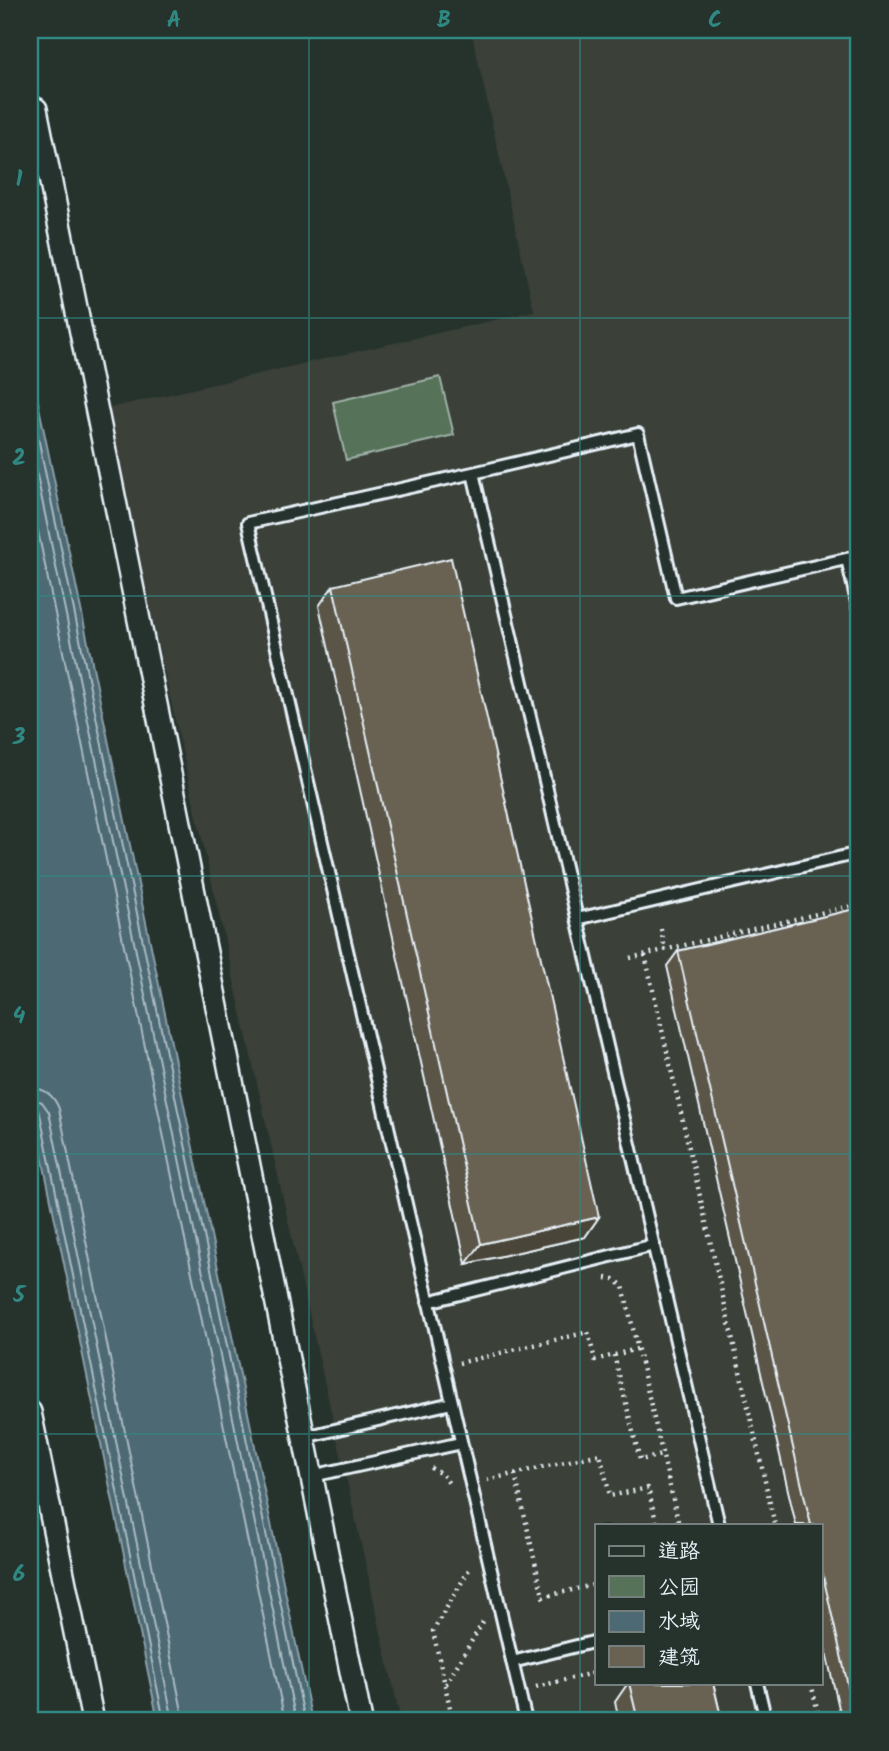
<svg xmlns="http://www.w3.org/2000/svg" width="889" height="1751" font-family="Kalam,'LXGW WenKai TC',sans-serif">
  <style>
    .built { fill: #3a4138; fill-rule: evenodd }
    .green { fill: #567259; stroke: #9fb2a8; stroke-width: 2 }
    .water { fill: #4d6973; stroke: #8b9fa8; stroke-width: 2 }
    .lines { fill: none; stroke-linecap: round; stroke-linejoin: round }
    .shore { stroke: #aabbc3; stroke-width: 2 }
    .service-casing { stroke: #e8f1f8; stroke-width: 16 }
    .minor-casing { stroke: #e8f1f8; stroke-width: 26 }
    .path { stroke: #e8f1f8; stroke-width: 4.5; stroke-dasharray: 2 5; stroke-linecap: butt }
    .service { stroke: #26332d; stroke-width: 10 }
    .minor { stroke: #26332d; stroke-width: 21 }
    .wall { fill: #5a5447; stroke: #e8f1f8; stroke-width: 2 }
    .shaded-wall { fill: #4a4539; stroke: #e8f1f8; stroke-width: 2 }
    .building { fill: #696252; stroke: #e8f1f8; stroke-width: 2 }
    .grid { fill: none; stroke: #308883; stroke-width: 2; stroke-opacity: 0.55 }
    .neatline { fill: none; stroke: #308883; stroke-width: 2.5 }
    .grid-label { font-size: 23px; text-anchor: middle; font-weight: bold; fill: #308883 }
  </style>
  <rect width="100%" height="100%" fill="#26332d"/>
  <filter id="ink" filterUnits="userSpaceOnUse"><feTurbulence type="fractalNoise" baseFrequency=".0143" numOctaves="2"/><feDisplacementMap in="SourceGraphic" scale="14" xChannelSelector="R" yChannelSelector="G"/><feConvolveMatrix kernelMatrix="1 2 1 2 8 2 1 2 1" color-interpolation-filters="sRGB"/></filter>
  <g filter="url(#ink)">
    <path class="built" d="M491,30H859V1721H401L105,409L534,311L472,34ZM597,1525H821V1683H597Z"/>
    <path class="green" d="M440,377L454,435L346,460L333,402Z"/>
    <path class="water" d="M30,364L312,1721H158L30,1098Z"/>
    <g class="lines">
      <path class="shore" d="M30,399L305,1721
        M30,442L296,1721
        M30,493L285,1721
        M30,1088C44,1088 54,1095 59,1109L184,1721
        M30,1098L42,1102L49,1112L173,1721
        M30,1107L37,1109L40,1114L164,1721"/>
      <g class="service-casing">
        <path id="service" d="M473,473L719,1525
          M847,559L859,611
          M577,919L859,853
          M428,1302L654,1245
          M304,1437L452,1403
          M312,1476L461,1443
          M512,1662L597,1641
          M757,1683L766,1721
          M526,1721L248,523L473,473L638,434L676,598L859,556"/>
      </g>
      <g class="minor-casing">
        <path id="minor" d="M30,110L36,109L361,1721
          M30,1412L93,1721"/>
      </g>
      <path class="path" d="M661,929L665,950
        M645,955L775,1525
        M630,958L859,904
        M606,1278L614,1279L623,1286L679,1525
        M614,1355L640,1460L662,1455
        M459,1363L588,1332L595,1360L637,1349
        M431,1468L443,1475L450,1485
        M515,1474L543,1597L597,1584
        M487,1480L600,1454L610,1496L648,1488L657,1525
        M811,1683L820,1721
        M446,1684L483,1622L486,1621
        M536,1687L597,1672
        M453,1721L433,1631L470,1568"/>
      <use href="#service" class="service"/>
      <use href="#minor" class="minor"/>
    </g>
    <path class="wall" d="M333,586L599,1217L585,1237L466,1264L319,606Z
      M859,908V1721H842L821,1631V1525H796L667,966L678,951Z
      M628,1683H713L722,1721H619L615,1702Z"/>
    <path class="shaded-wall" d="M599,1217L585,1237L466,1264L481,1244Z"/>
    <path class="building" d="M451,558L599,1217L481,1244L333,586Z
      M859,908V1721H856L821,1567V1525H811L678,951Z
      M629,1683H713L722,1721H638Z"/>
  </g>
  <path class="grid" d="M309,30V1721M580,30V1721M30,318H859M30,596H859M30,876H859M30,1154H859M30,1434H859"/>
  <rect width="889" height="1751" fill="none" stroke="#26332d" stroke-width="77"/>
  <rect x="595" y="1524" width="228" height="161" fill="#26332d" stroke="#747f7e" stroke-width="2"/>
  <rect x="609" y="1546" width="35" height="10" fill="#26332d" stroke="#747f7e" stroke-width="2"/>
  <text x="658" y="1558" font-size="21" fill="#e8f1f8">道路</text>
  <rect x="609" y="1576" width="35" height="21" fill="#567259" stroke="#747f7e" stroke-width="2"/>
  <text x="658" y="1594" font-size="21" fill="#e8f1f8">公园</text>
  <rect x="609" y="1611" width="35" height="21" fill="#4d6973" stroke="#747f7e" stroke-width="2"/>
  <text x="658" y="1628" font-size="21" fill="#e8f1f8">水域</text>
  <rect x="609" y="1646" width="35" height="21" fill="#696252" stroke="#747f7e" stroke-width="2"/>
  <text x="658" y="1664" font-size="21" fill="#e8f1f8">建筑</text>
  <rect x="38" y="38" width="812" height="1674" class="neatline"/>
  <g class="grid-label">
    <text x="174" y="27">A</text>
    <text x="444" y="27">B</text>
    <text x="715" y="27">C</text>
    <text x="19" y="186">1</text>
    <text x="19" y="465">2</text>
    <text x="19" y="744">3</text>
    <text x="19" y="1023">4</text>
    <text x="19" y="1302">5</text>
    <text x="19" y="1581">6</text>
  </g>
</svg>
